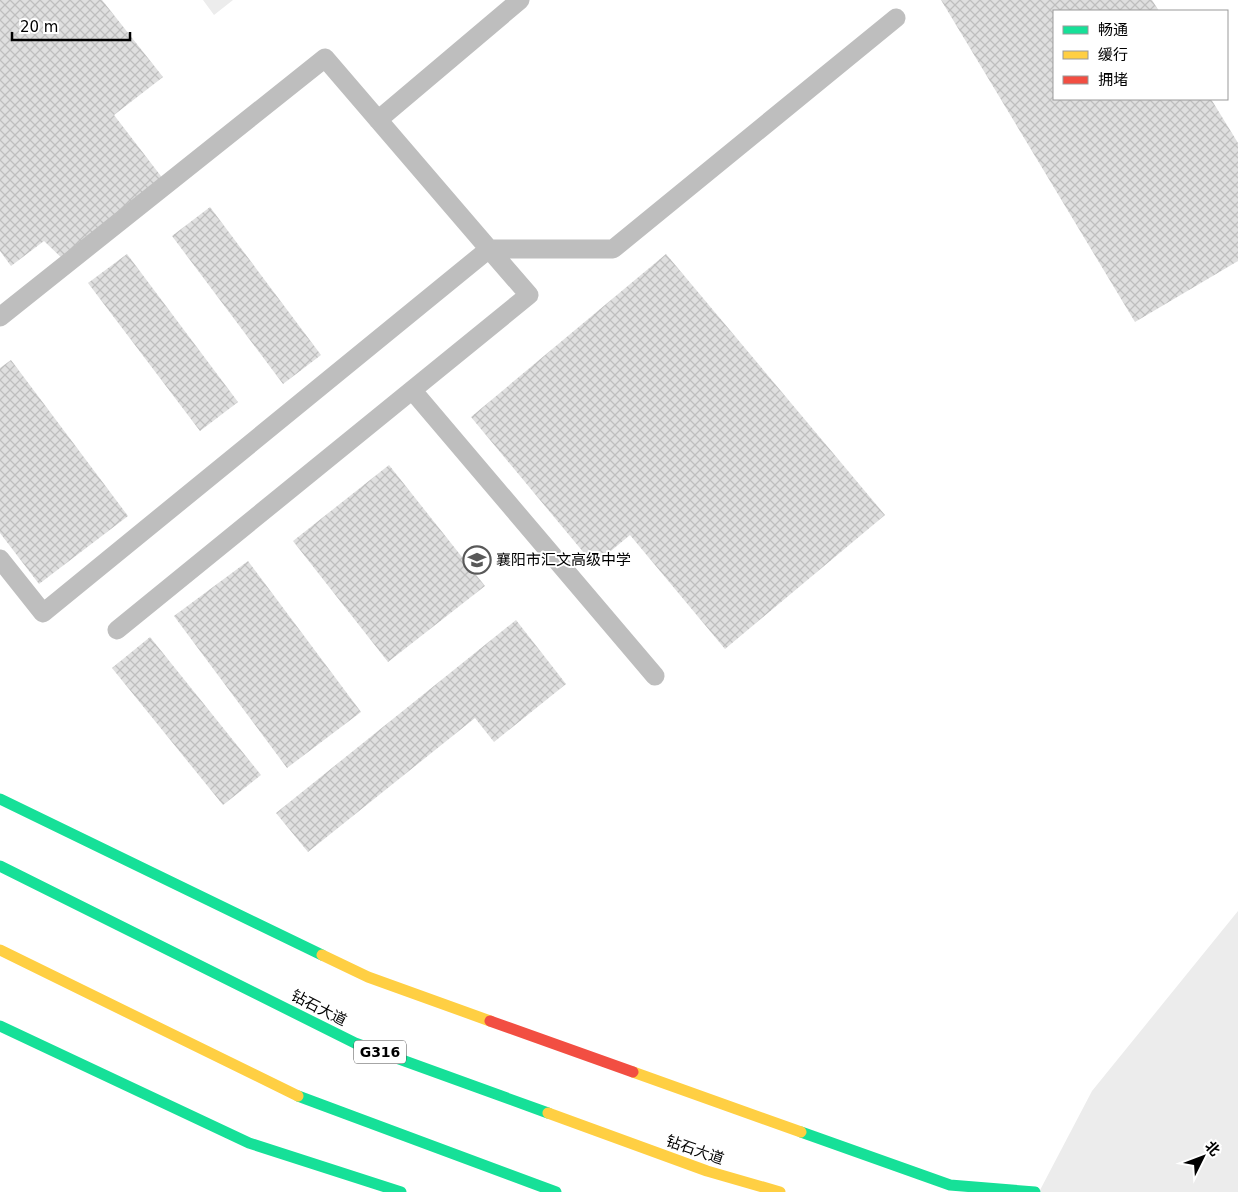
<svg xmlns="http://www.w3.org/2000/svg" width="1238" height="1192" font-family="'DejaVu Sans','Noto Sans SC',sans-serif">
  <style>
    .park { fill: #ececec }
    .building { fill: url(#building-cross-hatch) }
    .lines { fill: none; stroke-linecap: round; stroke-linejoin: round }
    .lane { stroke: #bebebe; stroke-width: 19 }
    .fast { stroke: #16e098; stroke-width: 11 }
    .slow { stroke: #ffcf43; stroke-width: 11 }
    .jam { stroke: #f24e42; stroke-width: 11 }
    .labels { text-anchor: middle; stroke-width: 4; stroke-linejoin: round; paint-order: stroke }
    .shield { fill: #fff; stroke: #4c4c4c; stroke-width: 1 }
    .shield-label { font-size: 14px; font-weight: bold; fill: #000 }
    .poi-label { font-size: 15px; fill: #000; stroke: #fff; text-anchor: start }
    .street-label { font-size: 15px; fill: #000; stroke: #fff }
  </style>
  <defs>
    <pattern id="building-cross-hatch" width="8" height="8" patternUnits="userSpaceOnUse" patternTransform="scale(1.25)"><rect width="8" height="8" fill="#dfdfdf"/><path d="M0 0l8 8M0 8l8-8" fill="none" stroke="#bebebe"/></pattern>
  </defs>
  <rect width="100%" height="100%" fill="#fff"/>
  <path class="park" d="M203,0H233L214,15Z
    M1238,911V1192H1039L1092,1091Z"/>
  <path class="building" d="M0,0H102L163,77L114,115L167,184L67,263L44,241L11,266L0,251Z
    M941,0H1152L1159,11H1054V99H1211L1238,143V261L1135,322Z
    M210,207L321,355L283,384L172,236Z
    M127,254L238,402L200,431L88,283Z
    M666,254L885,515L725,649L630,535L594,565L471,417Z
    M11,360L128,516L39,584L0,533V368Z
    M389,465L485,586L388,662L293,541Z
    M248,561L361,712L287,768L174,616Z
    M516,620L566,684L494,742L475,718L308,852L276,813Z
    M150,637L261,775L223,805L112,668Z"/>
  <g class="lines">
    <path class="lane" d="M378,120L520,0
      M489,249H613L896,18
      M0,317L325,58L489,249L43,613L0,559
      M412,390L655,676
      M117,630L529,295L489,249"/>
    <path class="fast" d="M0,799L322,955
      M0,866L355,1043L548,1113
      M0,1026L249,1143L401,1192
      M298,1096L556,1192
      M801,1132L950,1185L1035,1192"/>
    <path class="slow" d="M0,950L298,1096
      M322,955L368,977L490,1021
      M633,1072L801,1132
      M548,1113L707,1171L780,1192"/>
    <path class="jam" d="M490,1021L633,1072"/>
  </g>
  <defs>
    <g id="school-ring" transform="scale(1.4375)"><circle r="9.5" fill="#fff" stroke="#595959" stroke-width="1.5"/><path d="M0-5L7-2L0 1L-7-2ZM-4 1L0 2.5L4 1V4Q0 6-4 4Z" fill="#595959"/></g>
  </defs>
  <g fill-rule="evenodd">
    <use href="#school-ring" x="477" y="560"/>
  </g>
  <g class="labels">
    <rect class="shield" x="354" y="1040.5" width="52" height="23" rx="4"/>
    <g class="shield-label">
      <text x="380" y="1057">G316</text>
    </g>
    <g class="poi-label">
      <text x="496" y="565">襄阳市汇文高级中学</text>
    </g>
    <g class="street-label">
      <text transform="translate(319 1008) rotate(27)" y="5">钻石大道</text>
      <text transform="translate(695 1150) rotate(19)" y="5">钻石大道</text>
    </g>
  </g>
  <rect x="1053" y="10" width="175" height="90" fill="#ffffff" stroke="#999999"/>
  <rect x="1063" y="26" width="25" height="8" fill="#16e098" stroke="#999999"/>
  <text x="1098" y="35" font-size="15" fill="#000000">畅通</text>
  <rect x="1063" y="51" width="25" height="8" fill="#ffcf43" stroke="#999999"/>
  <text x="1098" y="60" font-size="15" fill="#000000">缓行</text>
  <rect x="1063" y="76" width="25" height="8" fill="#f24e42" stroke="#999999"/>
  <text x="1098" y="85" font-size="15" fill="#000000">拥堵</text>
  <g transform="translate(1203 1157) rotate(48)" stroke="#ffffff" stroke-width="4" paint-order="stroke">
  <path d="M0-4L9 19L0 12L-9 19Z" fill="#000000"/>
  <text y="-8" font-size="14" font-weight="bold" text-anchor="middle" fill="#000000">北</text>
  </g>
  <path d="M12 32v8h118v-8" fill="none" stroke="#000000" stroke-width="2.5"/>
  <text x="20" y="32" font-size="15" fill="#000000" stroke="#ffffff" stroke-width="4" paint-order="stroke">20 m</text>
</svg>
